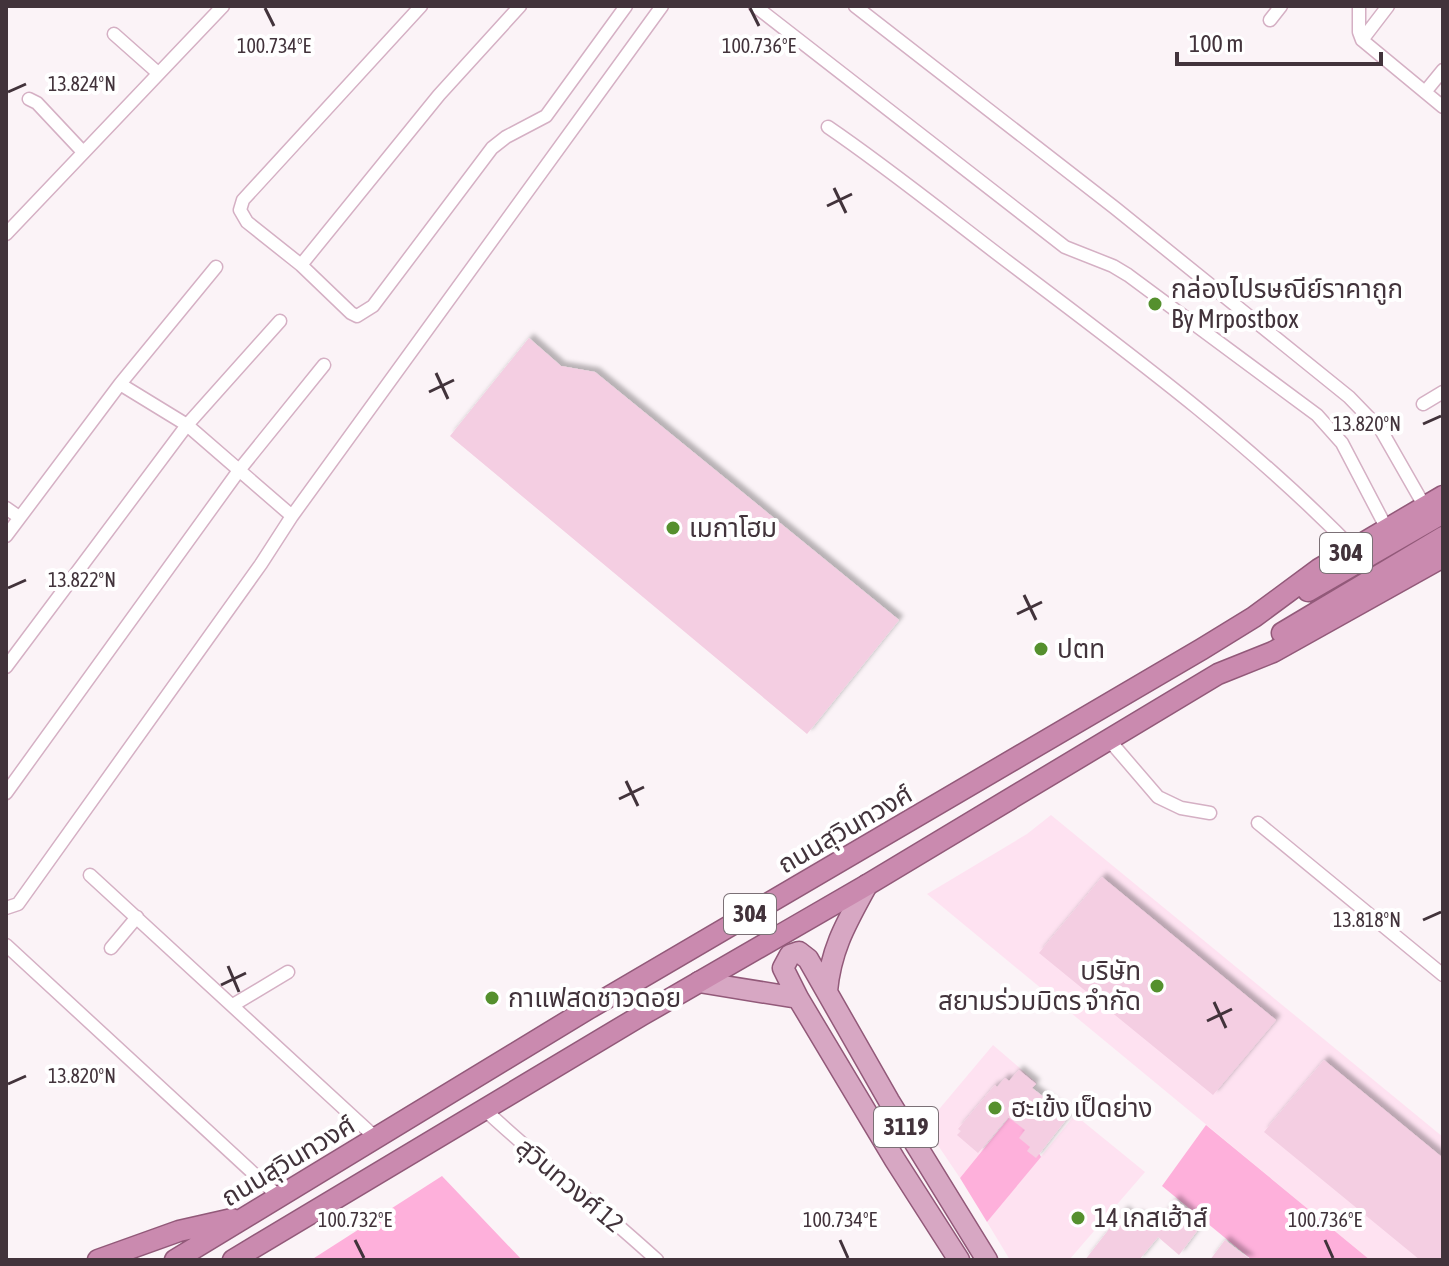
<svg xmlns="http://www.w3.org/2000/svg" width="1449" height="1266" font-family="'Asap Condensed','Noto Sans Thai',sans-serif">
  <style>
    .built { fill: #fee2f1 }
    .green { fill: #feb0db }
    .building { fill: #f4cee2; filter: url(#shadow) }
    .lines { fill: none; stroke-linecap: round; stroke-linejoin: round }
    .minor-casing { stroke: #d5b0c4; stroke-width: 15 }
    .primary-casing { stroke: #925979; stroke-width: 23 }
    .trunk-casing { stroke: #925979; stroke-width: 23 }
    .minor { stroke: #fff; stroke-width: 12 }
    .primary { stroke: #d7a7c3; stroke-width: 20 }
    .trunk { stroke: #ca8aaf; stroke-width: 20 }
    .ticks { fill: none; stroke: #42333b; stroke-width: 3 }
    .poi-dot { fill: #55902e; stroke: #fff; stroke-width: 3 }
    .labels { text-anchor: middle; stroke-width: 8; stroke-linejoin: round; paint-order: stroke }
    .shield { fill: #fff; stroke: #7b7076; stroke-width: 2 }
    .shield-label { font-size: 24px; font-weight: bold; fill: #42333b }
    .poi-label { font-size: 26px; fill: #42333b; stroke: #fff; text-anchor: start }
    .street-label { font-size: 26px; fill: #42333b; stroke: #fff }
    .ticks-label { font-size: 20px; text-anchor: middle; fill: #42333b; stroke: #fff; stroke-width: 8; stroke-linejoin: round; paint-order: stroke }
  </style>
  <defs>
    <filter id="shadow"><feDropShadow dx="4.5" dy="-4.5" stdDeviation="2" flood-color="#0004"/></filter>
  </defs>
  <rect width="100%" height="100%" fill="#fbf3f7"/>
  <path class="built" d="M1051,815L1443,1137V1260H1370L927,894L1027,834Z
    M993,1045L1037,1083L960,1178L925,1126Z
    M1075,1115L1145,1172L1069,1260H1010L987,1222Z"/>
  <path class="green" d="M1016,1109L1041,1157L987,1222L960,1178Z
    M1206,1125L1370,1260H1252L1162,1186Z
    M442,1176L522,1260H311Z"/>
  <path class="building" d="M529,338L561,366L595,372L899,620L807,734L450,436Z
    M1102,877L1276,1020L1213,1095L1039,953Z
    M1324,1060L1443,1158V1260H1420L1264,1132Z
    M1019,1070L1036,1084L1032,1088L1069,1116L1036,1158L1027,1151L1030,1147L1019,1138L1025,1130L1008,1117L978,1153L957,1135L961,1131L958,1129L995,1085L997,1087L1005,1078L1009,1081Z
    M1175,1199L1203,1223L1179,1255L1158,1237L1139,1260H1085L1124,1210L1133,1218L1137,1214L1154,1227Z
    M1225,1240L1251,1260H1210Z"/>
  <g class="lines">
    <g class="minor-casing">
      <path id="minor" d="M421,6L243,200L240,210L247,222L301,265L351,313L357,316L373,306L492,148L506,137L546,116L626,6
        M755,6L1065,247L1113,266L1128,275L1317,415L1342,443L1387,529
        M855,6L1115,208L1349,397L1381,430L1425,507
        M1359,6V32L1362,40L1443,107
        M1270,20L1281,6
        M114,34L158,73
        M1362,40L1388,6
        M1425,92L1443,70
        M29,99L37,103L83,152
        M828,127C891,170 951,219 1012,265C1130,354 1250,443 1352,548
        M6,234L223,6
        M301,265L439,95L520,6
        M120,384L216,267
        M1423,404L1443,392
        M6,508L19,517
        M6,536L120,384L187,425L292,516
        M6,667L187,425L280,321
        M1109,740L1158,797L1181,808L1210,813
        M6,793L240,469L324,365
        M1258,823L1443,975
        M90,875L376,1138
        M6,908L18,904L261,564L292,516L662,6
        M6,945L278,1196
        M111,948L137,917
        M233,1005L288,972
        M484,1109C540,1161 600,1208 657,1260"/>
    </g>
    <g class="primary-casing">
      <path id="primary" d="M699,982L798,998
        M827,991C831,948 847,922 867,885
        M959,1260L895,1160L798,998L783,968L790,955L799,952L808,959L889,1101L987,1260"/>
    </g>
    <g class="trunk-casing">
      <path id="trunk" d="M1308,591L1443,513
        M1282,633L1443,537
        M98,1260L179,1231L232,1219
        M175,1260L588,1009L1202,649L1254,617L1319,569L1443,496
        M233,1260L642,1015L867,885L1218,674L1273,652L1443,557"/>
    </g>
    <use href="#minor" class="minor"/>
    <use href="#primary" class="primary"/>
    <use href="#trunk" class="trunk"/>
  </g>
  <path class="ticks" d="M265,8L274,26M750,8L759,26M8,92L26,84M834,188L846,213M827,206L852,194M436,373L448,399M429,392L454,380M1423,424L1441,416M8,588L26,580M1024,595L1036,620M1017,614L1042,602M626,781L638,806M619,799L644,787M1423,920L1441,912M228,966L239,992M221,985L246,973M1214,1002L1226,1028M1207,1021L1232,1009M8,1084L26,1076M355,1240L364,1258M840,1240L848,1258M1325,1240L1333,1258"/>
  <g class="poi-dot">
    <circle cx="1155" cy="304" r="8"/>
    <circle cx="673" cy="528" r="8"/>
    <circle cx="1041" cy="649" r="8"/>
    <circle cx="1157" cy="986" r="8"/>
    <circle cx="492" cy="998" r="8"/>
    <circle cx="995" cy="1108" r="8"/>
    <circle cx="1078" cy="1218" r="8"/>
  </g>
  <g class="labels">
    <g class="shield">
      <rect x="1320" y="533" width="52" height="40" rx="6"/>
      <rect x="724" y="894" width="52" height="40" rx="6"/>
      <rect x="874" y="1107" width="64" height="40" rx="6"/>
    </g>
    <g class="shield-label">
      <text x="1346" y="561">304</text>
      <text x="750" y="922">304</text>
      <text x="906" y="1135">3119</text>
    </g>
    <g class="poi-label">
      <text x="1171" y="298">กล่องไปรษณีย์ราคาถูก<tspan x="1171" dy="30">By Mrpostbox</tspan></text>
      <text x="689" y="537">เมกาโฮม</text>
      <text x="1057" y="658">ปตท</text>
      <text x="1141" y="980" text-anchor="end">บริษัท<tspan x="1141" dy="30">สยามร่วมมิตร จำกัด</tspan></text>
      <text x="508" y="1007">กาแฟสดชาวดอย</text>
      <text x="1011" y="1117">ฮะเข้ง เป็ดย่าง</text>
      <text x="1094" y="1227">14 เกสเฮ้าส์</text>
    </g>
    <g class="street-label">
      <text transform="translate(845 829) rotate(-30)" y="9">ถนนสุวินทวงศ์</text>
      <text transform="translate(288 1161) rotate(-31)" y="9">ถนนสุวินทวงศ์</text>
      <text transform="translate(570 1185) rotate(40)" y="9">สุวินทวงศ์ 12</text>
    </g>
  </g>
  <g class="ticks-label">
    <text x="274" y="53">100.734°E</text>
    <text x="759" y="53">100.736°E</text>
    <text x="82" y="91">13.824°N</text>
    <text x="1367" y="431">13.820°N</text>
    <text x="82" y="587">13.822°N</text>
    <text x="1367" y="927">13.818°N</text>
    <text x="82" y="1083">13.820°N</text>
    <text x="355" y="1227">100.732°E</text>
    <text x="840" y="1227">100.734°E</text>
    <text x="1325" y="1227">100.736°E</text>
  </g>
  <rect width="1449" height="1266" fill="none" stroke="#42333b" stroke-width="16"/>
  <path d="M1177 52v12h204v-12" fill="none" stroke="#42333b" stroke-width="4"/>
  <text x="1189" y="52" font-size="24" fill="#42333b" stroke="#ffffff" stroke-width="6" paint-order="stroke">100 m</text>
</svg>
